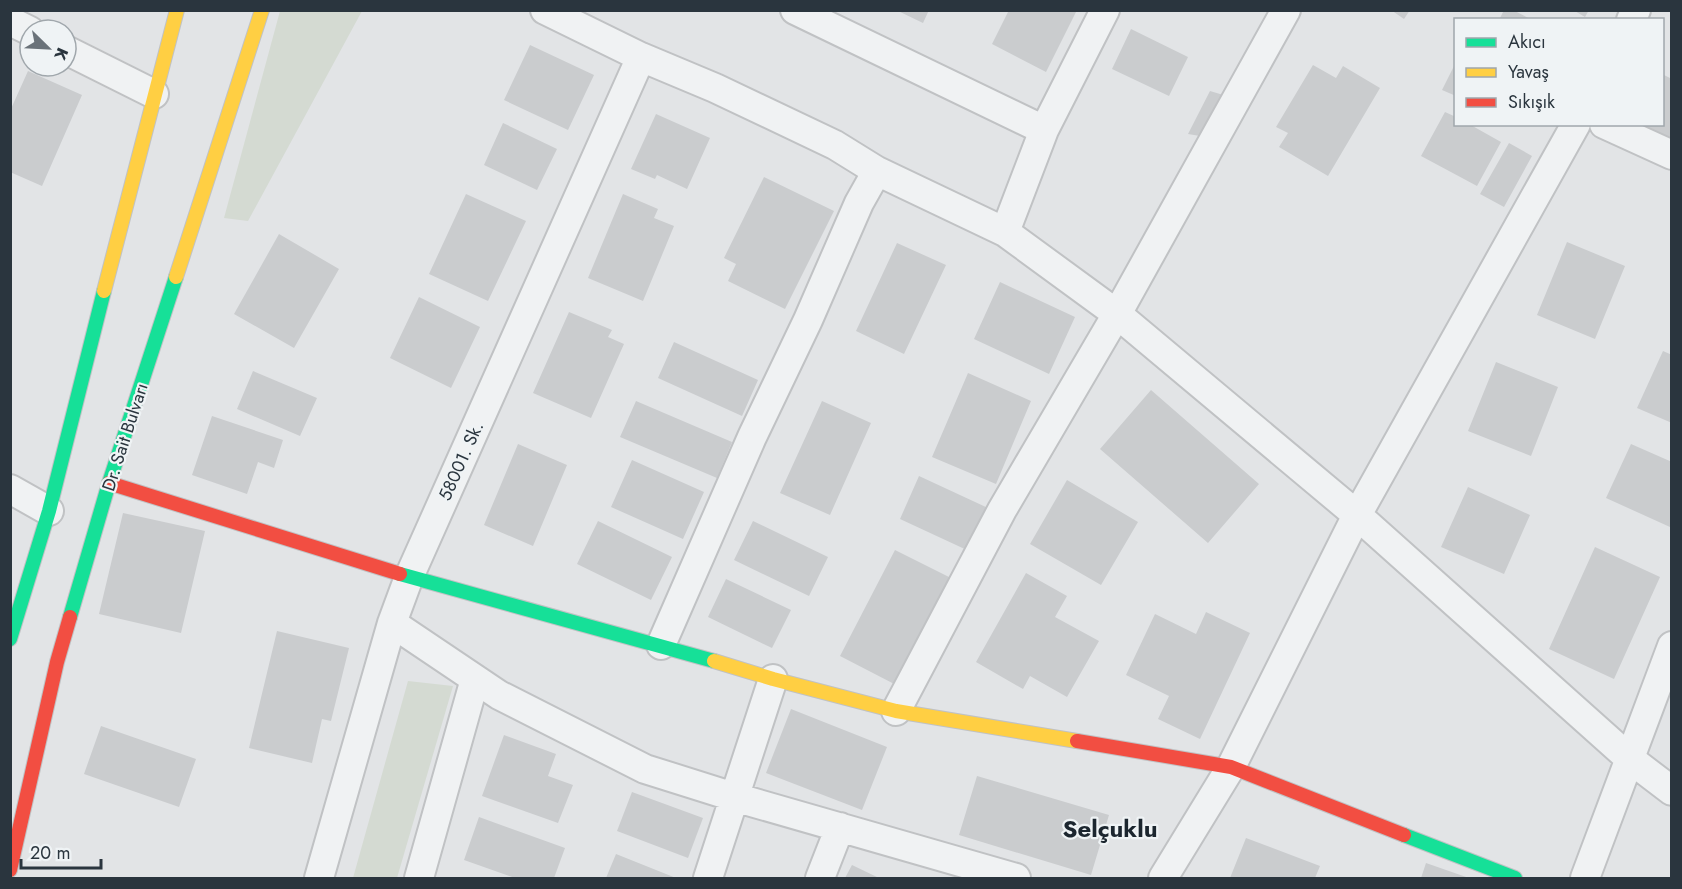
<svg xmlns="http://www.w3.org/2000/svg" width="1682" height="889" font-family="Jost,sans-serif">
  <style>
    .green { fill: #d4dad2 }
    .building { fill: #caccce }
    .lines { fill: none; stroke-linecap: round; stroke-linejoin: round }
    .street-casing { stroke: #c0c2c4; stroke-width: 32 }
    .fast-casing { stroke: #c0c2c4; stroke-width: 16 }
    .slow-casing { stroke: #c0c2c4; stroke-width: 16 }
    .jam-casing { stroke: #c0c2c4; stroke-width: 16 }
    .street { stroke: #f0f2f3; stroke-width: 28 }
    .fast { stroke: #16e098; stroke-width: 14 }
    .slow { stroke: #ffcf43; stroke-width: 14 }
    .jam { stroke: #f24e42; stroke-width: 14 }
    .labels { text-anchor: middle; stroke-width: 4.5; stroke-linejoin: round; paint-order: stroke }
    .street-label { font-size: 18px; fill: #2a353e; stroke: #eff3f5 }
    .district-label { font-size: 24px; font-weight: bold; fill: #1c262f; stroke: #eff3f5 }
  </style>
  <rect width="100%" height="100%" fill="#e2e4e6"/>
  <path class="green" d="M280,11H362L248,221L224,218Z
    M408,681L453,686L397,878H353Z"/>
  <path class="building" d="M896,10H929L923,23Z
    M1009,10H1077L1046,72L992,44Z
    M1391,10H1410L1404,19Z
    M1504,10H1513L1532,20H1499Z
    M1573,10H1589L1585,17Z
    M1131,29L1188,57L1169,96L1112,69Z
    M530,45L594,75L568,130L504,100Z
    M1456,62V96L1442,90Z
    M1313,65L1336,78L1343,66L1380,88L1328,176L1279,147L1288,133L1276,127Z
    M28,71L82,95L42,186L10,172V111Z
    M1662,74L1672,79V143L1635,124H1662Z
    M1210,91L1230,97L1206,137L1188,134Z
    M1445,112L1456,117V124H1469L1501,142L1477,186L1421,156Z
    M656,114L710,138L687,189L657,175L655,179L631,169Z
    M503,123L557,149L537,190L484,165Z
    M1509,143L1532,156L1504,207L1480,194Z
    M764,177L834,211L785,309L728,281L736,264L724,258Z
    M466,194L526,221L488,301L429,274Z
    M623,194L658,209L654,218L674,226L643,301L588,278Z
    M279,234L339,269L294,348L234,314Z
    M1567,242L1625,266L1595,339L1537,315Z
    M897,243L946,265L904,354L856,331Z
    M1000,282L1075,317L1049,374L974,339Z
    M419,297L480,327L451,388L390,358Z
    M569,312L612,330L608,337L624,344L591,418L533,393Z
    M674,342L758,380L742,416L658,378Z
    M1663,351L1672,355V423L1637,408Z
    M1496,362L1558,387L1531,456L1468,431Z
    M253,371L317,398L300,436L237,409Z
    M968,373L1031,401L996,484L932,457Z
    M1151,390L1259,484L1208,543L1100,449Z
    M636,401L732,442L717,478L620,437Z
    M822,401L871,423L830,515L780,493Z
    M212,416L283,440L274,468L258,462L247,494L192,475Z
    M518,444L567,465L533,546L484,525Z
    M1631,444L1672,462V523L1670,527L1606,498Z
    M632,460L704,492L683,539L611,507Z
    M919,476L988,508L969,551L900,519Z
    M1067,480L1138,522L1101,585L1030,544Z
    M1468,487L1530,515L1504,574L1441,547Z
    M123,513L205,531L181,633L99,614Z
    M598,521L672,557L651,600L577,564Z
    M753,521L828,557L809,596L734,560Z
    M1595,547L1660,577L1614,679L1549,649Z
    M895,550L955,580L900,687L840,656Z
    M1026,573L1067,596L1055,617L1099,641L1067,697L1030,676L1023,689L976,662Z
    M726,579L791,610L772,648L708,617Z
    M1206,612L1250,633L1200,739L1158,719L1169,696L1126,675L1155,614L1196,634Z
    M277,631L349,648L331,721L322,719L312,763L249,748Z
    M791,709L887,747L862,810L766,773Z
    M101,726L196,759L179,807L84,774Z
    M504,735L556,754L548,776L573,785L558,823L482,796Z
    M977,776L1109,815L1091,875L959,835Z
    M632,792L703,818L688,858L617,831Z
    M479,817L565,848L554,878H515L464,860Z
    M1246,838L1320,866L1315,878H1230Z
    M616,854L676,878H606Z
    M1426,863L1469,878H1421Z
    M852,865L879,878H845Z"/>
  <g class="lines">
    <g class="street-casing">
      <path id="street" d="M545,10L641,57L715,88L835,145L877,171L1005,232L1117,314L1357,515L1630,759L1672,791
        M795,10L1044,130
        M1631,20L1636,10
        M10,21L30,31
        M66,50L154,94
        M1604,124L1672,155
        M1005,232L1044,130L1105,10
        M10,489L49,511
        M392,623L499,695L645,769L734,797L1016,878
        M661,645L752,437L808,320L859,203L877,171
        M896,711L1002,510L1117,314L1286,10
        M319,878L392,623L409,577L641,57
        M419,878L475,679
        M708,878L773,679
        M820,878L840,827
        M1163,878L1231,767L1357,515L1576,124
        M1585,878L1672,646"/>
    </g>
    <g class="fast-casing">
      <path id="fast" d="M400,574L714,661
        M70,617L109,483L176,277
        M10,639L49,511L104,291
        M1404,835L1515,878"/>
    </g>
    <g class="slow-casing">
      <path id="slow" d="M176,277L262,10
        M104,291L177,10
        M714,661L773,679L896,711L1077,741"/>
    </g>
    <g class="jam-casing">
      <path id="jam" d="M109,483L400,574
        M1077,741L1231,767L1404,835
        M10,870L57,662L70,617"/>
    </g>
    <use href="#street" class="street"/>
    <use href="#fast" class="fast"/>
    <use href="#slow" class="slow"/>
    <use href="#jam" class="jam"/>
  </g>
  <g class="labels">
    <g class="street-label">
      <text transform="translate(125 437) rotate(-72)" y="6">Dr. Sait Bulvarı</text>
      <text transform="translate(461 461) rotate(-66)" y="6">58001. Sk.</text>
    </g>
    <g class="district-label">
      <text x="1110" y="837">Selçuklu</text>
    </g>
  </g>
  <rect width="1682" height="889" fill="none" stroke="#2a353e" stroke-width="24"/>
  <rect x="1454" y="18" width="210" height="108" fill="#eff3f5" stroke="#a0a7ac" stroke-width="1.5"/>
  <rect x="1466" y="38" width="30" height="9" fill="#16e098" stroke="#a0a7ac" stroke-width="1.5"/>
  <text x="1508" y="48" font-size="18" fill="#2a353e">Akıcı</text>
  <rect x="1466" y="68" width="30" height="9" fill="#ffcf43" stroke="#a0a7ac" stroke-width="1.5"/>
  <text x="1508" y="78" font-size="18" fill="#2a353e">Yavaş</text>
  <rect x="1466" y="98" width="30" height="9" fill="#f24e42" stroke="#a0a7ac" stroke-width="1.5"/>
  <text x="1508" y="108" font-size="18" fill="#2a353e">Sıkışık</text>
  <g transform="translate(48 48) rotate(114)"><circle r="28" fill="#eff3f5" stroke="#a0a7ac" stroke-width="1.5"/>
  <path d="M0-4.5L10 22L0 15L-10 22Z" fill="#6a7279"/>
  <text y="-9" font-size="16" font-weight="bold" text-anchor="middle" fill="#2a353e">K</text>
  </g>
  <path d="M21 859v9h80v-9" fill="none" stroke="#2a353e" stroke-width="3"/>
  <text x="30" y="859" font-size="18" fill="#2a353e" stroke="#eff3f5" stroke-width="4.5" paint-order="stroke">20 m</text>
</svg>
